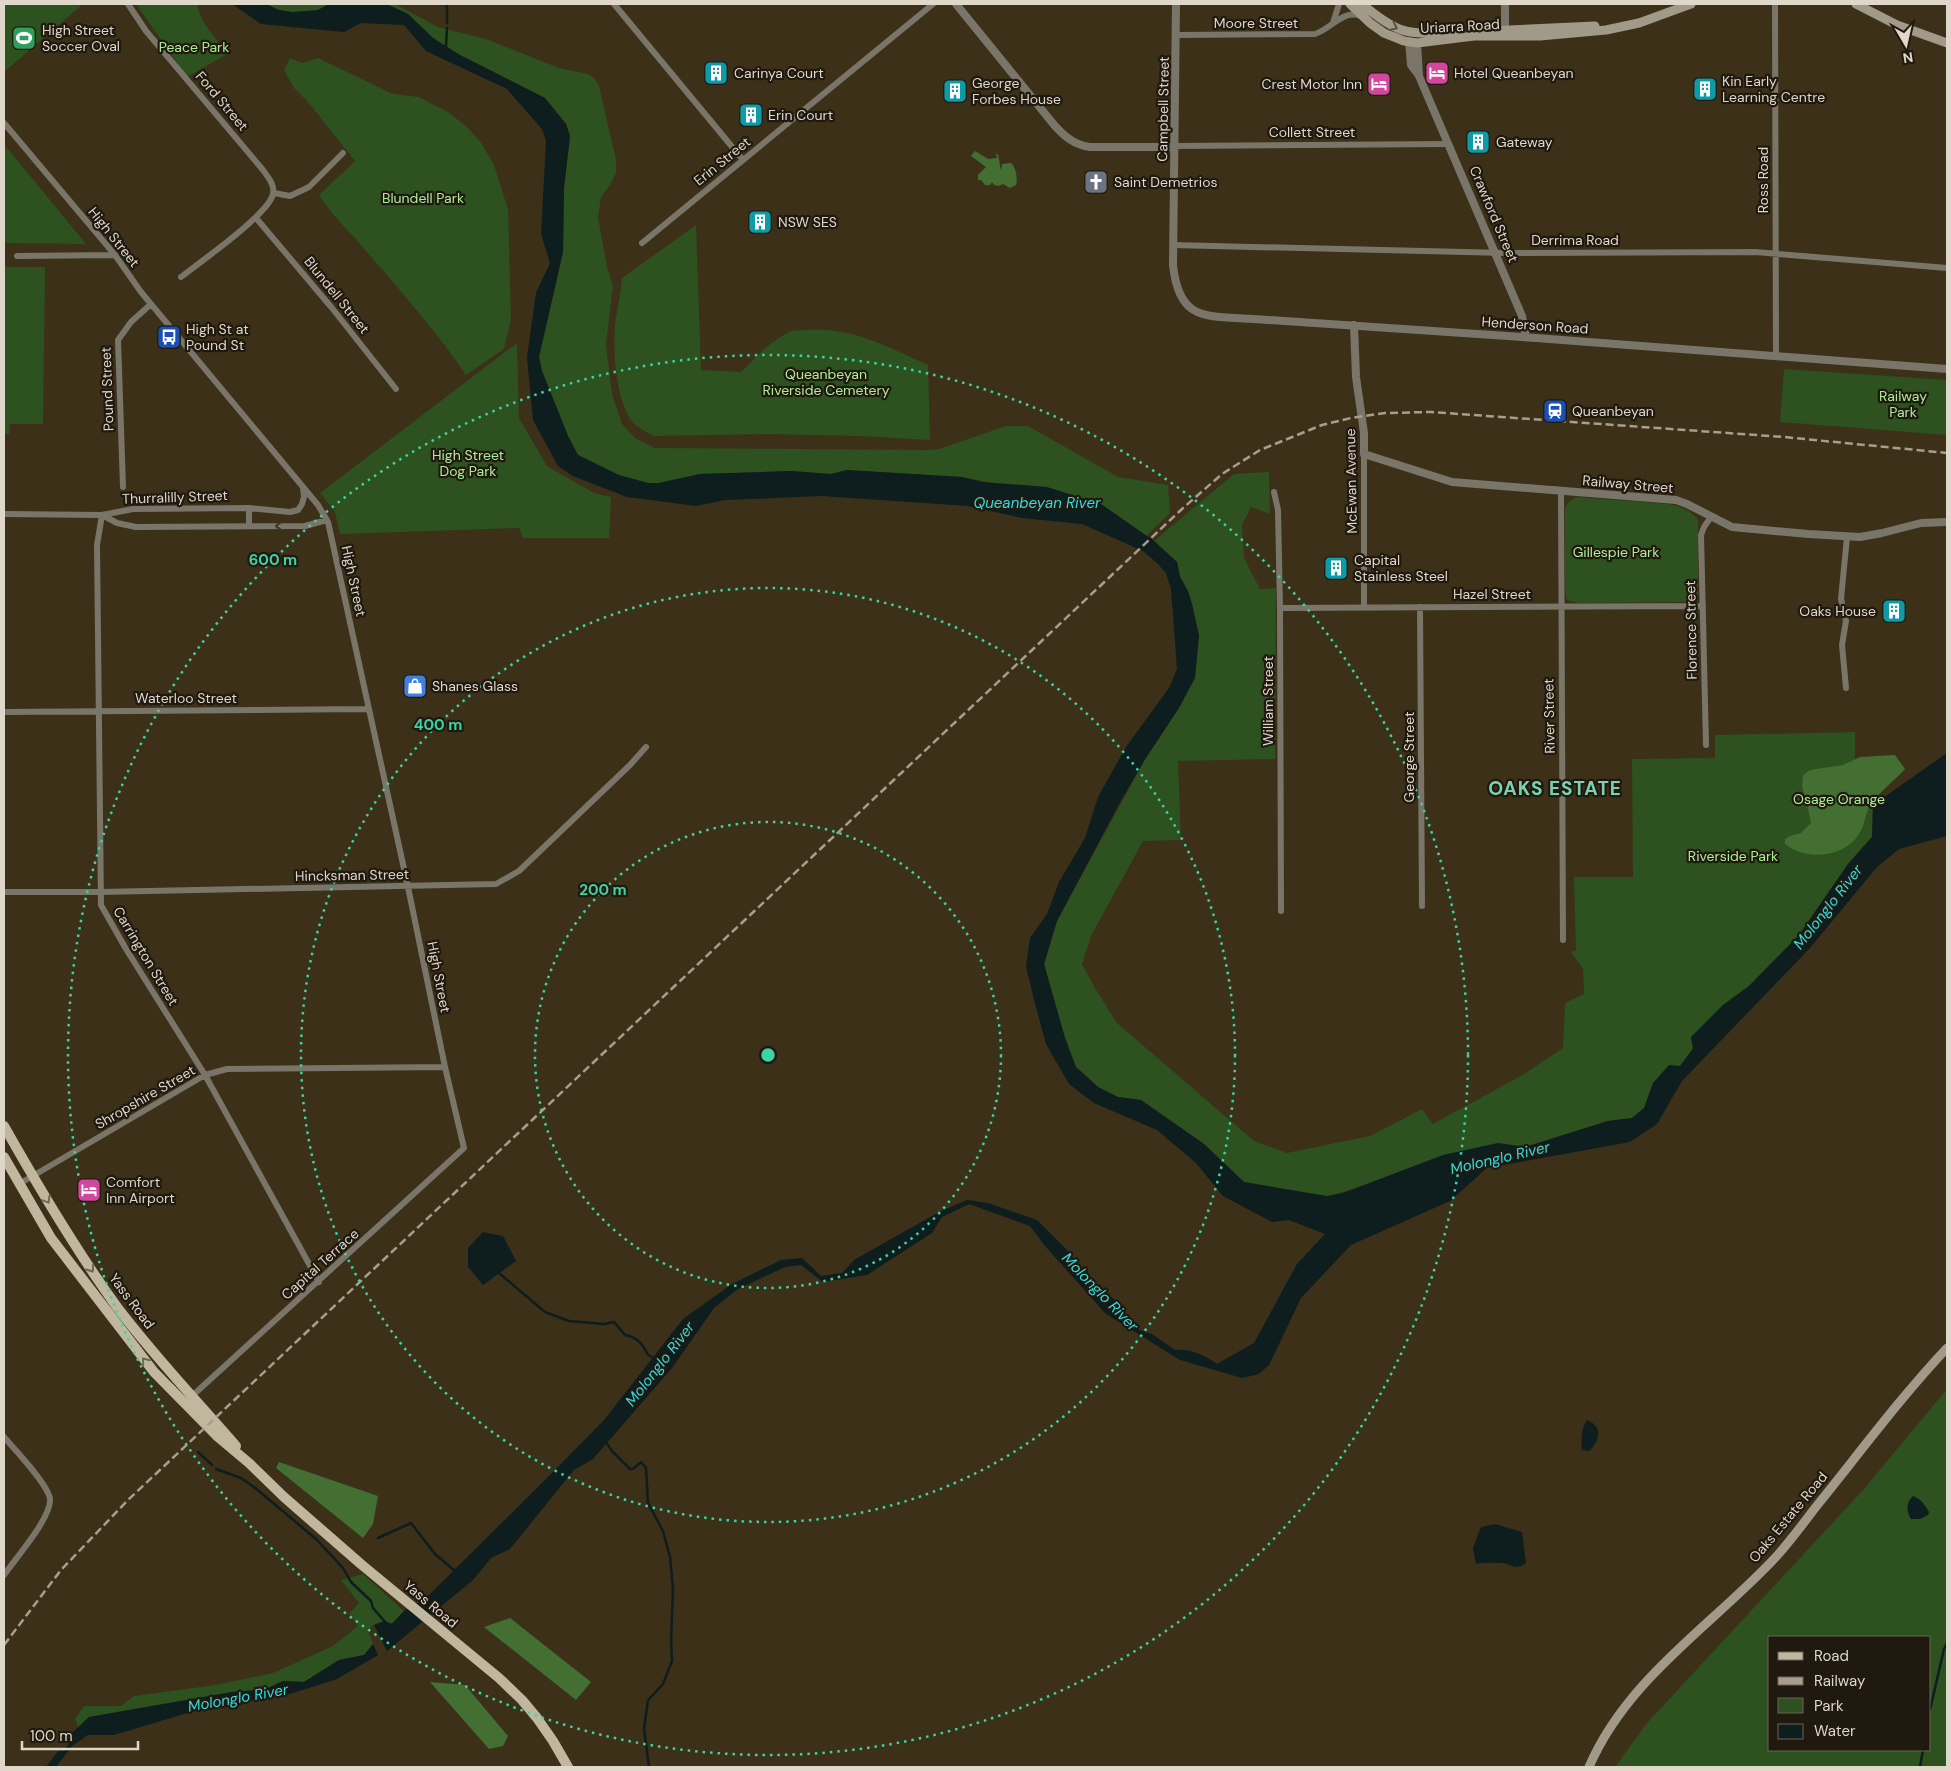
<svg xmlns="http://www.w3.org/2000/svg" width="1951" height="1771" font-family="'DM Sans',sans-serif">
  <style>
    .green { fill: #2d511f; fill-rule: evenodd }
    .forest { fill: #436f33 }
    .water { fill: #0e1d1d }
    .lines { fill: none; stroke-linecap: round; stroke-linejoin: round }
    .stream { stroke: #0e1d1d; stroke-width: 2.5 }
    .minor { stroke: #7a7569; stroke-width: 6 }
    .tertiary { stroke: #7a7569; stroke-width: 8 }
    .secondary { stroke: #a29a88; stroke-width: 9 }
    .primary { stroke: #c1b79f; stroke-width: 10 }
    .rail { stroke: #a79e8d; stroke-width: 2.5; stroke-dasharray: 8 4; stroke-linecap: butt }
    .oneway { stroke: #5a5345 }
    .oneway2 { stroke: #3a352a }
    .oneway3 { stroke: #706857 }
    .ring { fill: none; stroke: #3ad4a5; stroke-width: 2.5; stroke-dasharray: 2.5 5 }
    .labels { text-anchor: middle; stroke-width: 4.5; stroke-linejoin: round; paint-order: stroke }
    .street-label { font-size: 14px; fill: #dfd7c9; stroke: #1f190f }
    .poi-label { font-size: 14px; fill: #dfd7c9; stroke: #1f190f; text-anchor: start }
    .park-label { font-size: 14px; fill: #aced96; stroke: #1f190f }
    .water-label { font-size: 15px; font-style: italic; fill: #2bdee6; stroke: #1f190f }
    .district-label { font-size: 19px; font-weight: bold; letter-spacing: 1px; fill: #79d3b1; stroke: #1f190f }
    .centre { fill: #3ad4a5; stroke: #1f190f; stroke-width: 2.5 }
    .ring-label { font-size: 15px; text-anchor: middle; font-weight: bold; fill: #3ad4a5; stroke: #1f190f; stroke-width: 4.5; stroke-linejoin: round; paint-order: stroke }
  </style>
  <rect width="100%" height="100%" fill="#3c3019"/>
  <path class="green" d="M4,4H83L4,72Z
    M136,4H198C196,18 219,41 227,54L187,77Z
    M267,4H341C330,5 328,7 318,10C302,16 281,12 267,4Z
    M380,4H395L438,27L486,39L559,68L588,74L594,78L599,86L616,160V173L610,185L601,197L598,217L607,267L613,286L606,344L612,394L622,424L635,438L655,448L930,450L939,449L1006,426H1028L1118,477L1168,485L1170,513L1146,536L1101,504L962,477L847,470L831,474L791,471L700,474L659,483H648L618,475L578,455L568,436L542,371L539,357L563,252L564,188L570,136L566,124L545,98L460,55L433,38L408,14Z
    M290,58L303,63L318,58L393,94L419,97L448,112L467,127L482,144L494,165L508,209L511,319L504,349L466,375C435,329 397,287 360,244C346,228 330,213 319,195L355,161L308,102L294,88L284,70Z
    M4,144L86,244L4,243Z
    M696,225L701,370L741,372C756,357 772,339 792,331C797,330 803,330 808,330C850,326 890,348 928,365L930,440L860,436L765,434L655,436C646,432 635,427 630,419C615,394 612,345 616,317C618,304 621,292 622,278Z
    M4,267H45L43,424H10L9,434H4Z
    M517,343L519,418L547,466L594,493L611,497L609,538H523L519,528L340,534L335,512L320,493Z
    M1784,369L1947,380V435L1780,422Z
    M1269,472L1270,514L1251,507L1242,525L1244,558L1260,589L1276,588L1275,759L1178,761L1181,840L1143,841L1091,936L1082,964L1095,988L1117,1023L1254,1141L1287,1153L1370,1136L1422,1109L1433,1124L1524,1074L1563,1048L1565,1003L1584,994L1583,969L1571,952L1576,950L1574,877H1633L1632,759L1715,758V735L1855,732V793L1873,805L1872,837L1848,864L1799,935L1749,986L1723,1005L1692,1037L1693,1048L1680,1066L1653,1083L1644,1108L1632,1118L1608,1121L1525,1147L1498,1143L1327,1197L1244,1182L1204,1144L1141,1100L1118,1097L1098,1087L1076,1067L1065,1038L1044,964L1057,921L1144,761L1199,636L1192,604L1188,591L1180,577L1177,562L1154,541L1234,474Z
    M1576,497L1669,504C1681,507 1691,510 1698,520V594L1695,600L1689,602L1578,603L1567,600L1565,590V508L1568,503Z
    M1947,1389V1767H1615L1647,1723L1864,1489ZM1770,1637H1930V1750H1770Z
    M363,1574L404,1611L391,1624L384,1621L373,1625L368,1631L373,1644L364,1655L339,1660L304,1682L283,1681L266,1689L232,1692L89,1717L78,1728L75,1719L84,1706H121L134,1696L216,1685L273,1673L333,1646L358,1626L349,1614L359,1603L341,1580Z"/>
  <path class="forest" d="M975,151L988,159L997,158L996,154H998L1001,171L1002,164L1011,163C1016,167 1018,179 1016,185L1010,188L1003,184L998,186L994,185L992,182L990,185H985L981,180H978V175L986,167L971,156Z
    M1895,755L1905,769C1894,781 1879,792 1870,806C1865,814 1865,824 1860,832C1847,857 1807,862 1785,844V839L1790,836L1801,833L1811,823L1806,799L1802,787L1803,775L1810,770L1843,765L1860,757Z
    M279,1462L378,1496L373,1524L363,1538L276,1468Z
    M510,1618L591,1682L576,1700L484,1627Z
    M430,1682L465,1685L508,1736L503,1746L489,1749Z"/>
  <path class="water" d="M232,4H267L278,10L293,12L318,10L327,5L341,4L389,5L408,14L433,38L460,55L545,98L566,124L570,136L564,188L563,252L539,357L542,371L568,436L578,455L619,475L648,483H659L700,474L791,471L831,474L847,470L962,477L982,482L1047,487L1101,504L1154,541L1177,562L1180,577L1188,591L1192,604L1199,636L1195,678L1179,708L1144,761L1118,806L1057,921L1044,964L1065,1038L1076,1067L1098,1087L1118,1097L1141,1100L1204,1144L1244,1182L1327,1196L1343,1193L1443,1155L1498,1143L1525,1147L1608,1121L1632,1118L1644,1108L1653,1083L1669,1065L1680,1066L1693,1049L1691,1037L1723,1005L1749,986L1799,935L1848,864L1872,837L1873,805L1947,753V836L1899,849L1877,867L1810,948L1682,1081L1657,1124L1630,1142L1487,1168L1450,1201L1351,1245L1301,1298L1269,1365L1259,1374L1242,1378L1180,1360L1106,1314L1045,1246L1030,1226L969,1204L942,1217L932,1233L867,1275L823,1282L801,1265L785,1267L738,1289L714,1308L672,1368L593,1459L574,1470L510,1549L491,1558L473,1580L387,1651L374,1625L385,1621L392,1624L404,1611L426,1598L552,1473L604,1420L683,1319L732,1284L781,1260L802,1258L821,1276L842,1273L854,1260L939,1212L967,1200L988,1203L1037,1220L1072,1255L1071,1262L1103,1293L1113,1298L1139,1330L1152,1334L1175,1350C1189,1348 1205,1355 1217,1364L1254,1343L1297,1264L1325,1234L1289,1220L1272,1222L1223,1196L1196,1163L1157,1130L1094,1103L1069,1084L1046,1044L1034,1000L1026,966L1030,938L1047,914L1059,882L1085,838L1098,797L1126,747L1169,688L1177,669L1171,589L1166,573L1157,563L1143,551L1082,524L1022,518L968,506L822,496L725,500L696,506L627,497L573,476L558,466L533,420L527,357L536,293L550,263L541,234L546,141L542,129L507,89L426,51L404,25L361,23L344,32L261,24Z
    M483,1232L503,1236L516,1261L483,1285L468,1267V1248Z
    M1587,1420C1603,1426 1600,1442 1589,1451L1582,1450C1581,1439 1581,1430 1587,1420Z
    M1913,1496C1921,1499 1925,1505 1929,1512L1928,1515L1920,1519H1911C1906,1511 1906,1502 1913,1496Z
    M1495,1524L1522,1532L1526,1563C1515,1571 1512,1564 1502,1563C1494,1563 1484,1562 1476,1564L1473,1548L1481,1527Z
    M373,1644L378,1655L337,1679L290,1694L194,1711L114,1735H88L72,1746L56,1767H46L58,1751H64L70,1742L71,1734L89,1717L232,1692L266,1689L283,1681L304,1682L339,1660L364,1655Z"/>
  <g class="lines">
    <path class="stream" d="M447,6V23
      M446,46L447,28
      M499,1273L545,1312L569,1321L604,1324L614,1322L625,1335C637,1337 643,1344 648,1355L654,1358
      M606,1442L612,1451L630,1469H633L641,1462L646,1468L648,1503L663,1531L670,1557L673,1589L671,1640L672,1661L663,1684L648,1700L644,1729L649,1767
      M198,1452L212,1465
      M216,1469L241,1478L254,1487L316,1539L343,1568L351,1582L371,1601L373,1608L386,1623
      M378,1538L411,1523L435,1554L455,1571
      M1930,1710L1944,1649L1947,1643
      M1920,1767L1923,1750"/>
    <path class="minor" d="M128,4L146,31L263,170C268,177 275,185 273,194C269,214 200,262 181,277
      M614,4L743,160
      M1775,4L1776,357
      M1333,23L1339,4
      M1176,35L1315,34C1331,29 1343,9 1361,16
      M4,123L115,255L141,292L318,505L328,522L408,887L445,1067L464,1148L192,1396
      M1175,146L1449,144
      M274,193L290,196L309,187L343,153
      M256,218L332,308L396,389
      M642,243L933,4
      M1173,245L1506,253L1755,252L1947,268
      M17,256L115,255
      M1364,454V607
      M123,487L118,340L131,322L151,304
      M1561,491L1563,940
      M1274,492L1278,510L1280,608L1281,911
      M249,508V526
      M4,514L102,515L133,509L249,508L290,512L298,510L302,504L304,497L303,488
      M102,515L97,545L101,905L126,949L205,1075L319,1282
      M102,515L117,523L136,527L305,526L327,520
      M1420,607L1422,906
      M1280,608L1703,606
      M1846,688L1842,645L1846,621L1841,599L1847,537
      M4,712L368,709
      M1706,745L1701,535L1704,527L1711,517
      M4,892H100L496,884L519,871L630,765L646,747
      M19,1184L205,1075L227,1069L445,1067
      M4,1437C15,1450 48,1484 50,1499C52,1517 15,1559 4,1575"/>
    <path class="tertiary" d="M956,4L1055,126C1065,137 1075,145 1090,147H1175
      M1176,4L1173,265C1179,322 1206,316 1254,319L1536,338L1947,369
      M1505,30V4
      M1409,42L1411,65L1418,74
      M1417,43L1419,76L1522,316L1526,337
      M1354,325L1356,377L1364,433V454L1452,482L1676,500L1687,504L1732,527L1808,534L1860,537L1882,533L1921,523L1947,522"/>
    <path class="secondary" d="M1350,4L1370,23L1384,33L1404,41L1417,43L1474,36H1540L1606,30L1639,23L1691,4
      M1362,4C1401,37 1409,34 1458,32
      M1856,4L1897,25L1947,43
      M1486,31L1595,26
      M1589,1767C1627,1679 1710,1627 1774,1559C1790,1542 1804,1522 1819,1503C1861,1451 1901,1397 1947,1348"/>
    <path class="primary" d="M4,1126C39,1188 75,1249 117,1307C154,1356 196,1400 236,1446
      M4,1157L51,1238L154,1372L218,1437L249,1463L284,1497L362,1565L499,1678L522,1700L537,1718L553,1741L568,1767"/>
    <path class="rail" d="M4,1645L61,1570L128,1500L1182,509L1222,474L1260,450L1322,425L1351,418L1385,413L1431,412L1784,437L1947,453"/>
  </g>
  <defs><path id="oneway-chevron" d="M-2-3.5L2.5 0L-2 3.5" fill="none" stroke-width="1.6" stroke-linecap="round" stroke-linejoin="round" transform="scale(1.25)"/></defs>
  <use class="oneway" href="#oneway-chevron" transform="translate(1394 27) rotate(25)"/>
  <use class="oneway2" href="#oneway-chevron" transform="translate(279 526) rotate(180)"/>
  <g class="oneway3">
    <use href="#oneway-chevron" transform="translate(47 1200) rotate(59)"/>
    <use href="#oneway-chevron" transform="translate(91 1269) rotate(55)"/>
    <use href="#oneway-chevron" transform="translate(145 1361) rotate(-129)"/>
  </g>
  <g class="ring">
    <circle cx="768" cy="1055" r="233"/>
    <circle cx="768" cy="1055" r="467"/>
    <circle cx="768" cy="1055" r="700"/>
  </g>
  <defs>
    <g id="stadium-square" transform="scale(1.25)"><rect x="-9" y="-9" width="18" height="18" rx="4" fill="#2e9e5b" stroke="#1f190f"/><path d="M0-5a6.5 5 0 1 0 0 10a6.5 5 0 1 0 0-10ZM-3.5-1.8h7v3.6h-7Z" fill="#fff"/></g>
    <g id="building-square" transform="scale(1.25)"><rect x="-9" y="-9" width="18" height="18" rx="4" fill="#0f9aa8" stroke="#1f190f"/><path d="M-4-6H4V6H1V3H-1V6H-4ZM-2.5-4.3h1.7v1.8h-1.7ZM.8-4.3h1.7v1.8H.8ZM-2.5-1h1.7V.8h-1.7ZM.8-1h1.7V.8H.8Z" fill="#fff"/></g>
    <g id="hotel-square" transform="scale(1.25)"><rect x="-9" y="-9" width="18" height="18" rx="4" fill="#d1479c" stroke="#1f190f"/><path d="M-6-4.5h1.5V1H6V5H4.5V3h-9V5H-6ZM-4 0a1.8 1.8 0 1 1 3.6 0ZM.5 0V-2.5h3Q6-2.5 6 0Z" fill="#fff"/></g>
    <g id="church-square" transform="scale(1.25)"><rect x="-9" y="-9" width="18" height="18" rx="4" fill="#6b7280" stroke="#1f190f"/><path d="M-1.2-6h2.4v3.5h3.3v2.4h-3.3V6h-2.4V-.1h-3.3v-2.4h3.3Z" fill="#fff"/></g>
    <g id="bus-square" transform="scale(1.25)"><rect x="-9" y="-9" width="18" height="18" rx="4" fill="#1a4fb4" stroke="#1f190f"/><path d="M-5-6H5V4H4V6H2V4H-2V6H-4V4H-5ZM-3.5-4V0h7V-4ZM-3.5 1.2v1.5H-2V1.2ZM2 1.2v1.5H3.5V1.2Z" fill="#fff"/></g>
    <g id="station-square" transform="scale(1.25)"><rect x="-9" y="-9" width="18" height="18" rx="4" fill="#1a4fb4" stroke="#1f190f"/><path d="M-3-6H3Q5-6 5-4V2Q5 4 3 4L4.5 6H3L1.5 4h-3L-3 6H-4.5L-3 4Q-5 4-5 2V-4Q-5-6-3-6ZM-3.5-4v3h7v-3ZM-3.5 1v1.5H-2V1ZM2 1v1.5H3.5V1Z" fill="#fff"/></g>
    <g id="shop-square" transform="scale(1.25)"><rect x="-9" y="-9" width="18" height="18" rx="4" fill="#3f7fe0" stroke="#1f190f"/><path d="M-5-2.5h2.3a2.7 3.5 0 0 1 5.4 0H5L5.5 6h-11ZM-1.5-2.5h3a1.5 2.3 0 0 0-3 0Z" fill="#fff"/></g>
  </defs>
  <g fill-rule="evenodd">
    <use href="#stadium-square" x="24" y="38"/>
    <use href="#building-square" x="716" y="73"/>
    <use href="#hotel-square" x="1437" y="73"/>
    <use href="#hotel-square" x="1379" y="84"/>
    <use href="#building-square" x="1705" y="89"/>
    <use href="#building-square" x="955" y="91"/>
    <use href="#building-square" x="751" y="115"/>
    <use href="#building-square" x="1478" y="142"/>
    <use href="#church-square" x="1096" y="182"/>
    <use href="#building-square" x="760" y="222"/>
    <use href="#bus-square" x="169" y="337"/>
    <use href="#station-square" x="1555" y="411"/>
    <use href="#building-square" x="1336" y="568"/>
    <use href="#building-square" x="1894" y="611"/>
    <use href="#shop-square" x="415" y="686"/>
    <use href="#hotel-square" x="89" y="1190"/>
  </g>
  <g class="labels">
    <g class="street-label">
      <text x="1256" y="28">Moore Street</text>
      <text transform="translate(1460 26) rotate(-3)" y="5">Uriarra Road</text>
      <text transform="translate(222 101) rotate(50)" y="5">Ford Street</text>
      <text transform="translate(1163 109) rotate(-89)" y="5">Campbell Street</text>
      <text x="1312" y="137">Collett Street</text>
      <text transform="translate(722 161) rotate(-39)" y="5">Erin Street</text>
      <text transform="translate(1763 180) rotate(-90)" y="5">Ross Road</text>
      <text transform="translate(1494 214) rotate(67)" y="5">Crawford Street</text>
      <text transform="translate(114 237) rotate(51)" y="5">High Street</text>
      <text x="1575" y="245">Derrima Road</text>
      <text transform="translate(337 295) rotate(51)" y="5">Blundell Street</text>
      <text transform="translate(1535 325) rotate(4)" y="5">Henderson Road</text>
      <text transform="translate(107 389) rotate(-92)" y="5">Pound Street</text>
      <text transform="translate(1351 481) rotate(-91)" y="5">McEwan Avenue</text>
      <text transform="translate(1628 484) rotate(5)" y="5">Railway Street</text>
      <text transform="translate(175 497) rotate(-2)" y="5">Thurralilly Street</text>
      <text transform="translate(354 581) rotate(78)" y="5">High Street</text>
      <text x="1492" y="599">Hazel Street</text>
      <text transform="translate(1691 630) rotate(-91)" y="5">Florence Street</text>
      <text x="186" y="703">Waterloo Street</text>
      <text transform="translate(1268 701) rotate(-90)" y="5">William Street</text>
      <text transform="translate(1549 716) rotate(-91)" y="5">River Street</text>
      <text transform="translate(1409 757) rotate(-90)" y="5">George Street</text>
      <text transform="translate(352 875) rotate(-1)" y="5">Hincksman Street</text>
      <text transform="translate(146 956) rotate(59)" y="5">Carrington Street</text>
      <text transform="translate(439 977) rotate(79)" y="5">High Street</text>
      <text transform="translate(145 1097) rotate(-30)" y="5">Shropshire Street</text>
      <text transform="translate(320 1264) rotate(-42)" y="5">Capital Terrace</text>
      <text transform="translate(132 1301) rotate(53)" y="5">Yass Road</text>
      <text transform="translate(1788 1517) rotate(-50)" y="5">Oaks Estate Road</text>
      <text transform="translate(431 1604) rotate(40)" y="5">Yass Road</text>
    </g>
    <g class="poi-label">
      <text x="42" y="35">High Street<tspan x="42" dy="16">Soccer Oval</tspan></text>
      <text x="734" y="78">Carinya Court</text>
      <text x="1454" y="78">Hotel Queanbeyan</text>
      <text x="1722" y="86">Kin Early<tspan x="1722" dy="16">Learning Centre</tspan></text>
      <text x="972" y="88">George<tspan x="972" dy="16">Forbes House</tspan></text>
      <text x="1362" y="89" text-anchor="end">Crest Motor Inn</text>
      <text x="768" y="120">Erin Court</text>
      <text x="1496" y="147">Gateway</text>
      <text x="1114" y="187">Saint Demetrios</text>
      <text x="778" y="227">NSW SES</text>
      <text x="186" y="334">High St at<tspan x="186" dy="16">Pound St</tspan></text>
      <text x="1572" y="416">Queanbeyan</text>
      <text x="1354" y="565">Capital<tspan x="1354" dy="16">Stainless Steel</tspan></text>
      <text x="1876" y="616" text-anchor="end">Oaks House</text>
      <text x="432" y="691">Shanes Glass</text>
      <text x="106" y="1187">Comfort<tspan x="106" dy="16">Inn Airport</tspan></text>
    </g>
    <g class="park-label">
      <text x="194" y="52">Peace Park</text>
      <text x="423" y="203">Blundell Park</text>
      <text x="826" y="379">Queanbeyan<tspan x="826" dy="16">Riverside Cemetery</tspan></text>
      <text x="1903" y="401">Railway<tspan x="1903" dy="16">Park</tspan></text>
      <text x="468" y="460">High Street<tspan x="468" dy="16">Dog Park</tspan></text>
      <text x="1616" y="557">Gillespie Park</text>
      <text x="1839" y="804">Osage Orange</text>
      <text x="1733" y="861">Riverside Park</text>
    </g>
    <g class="water-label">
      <text x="1037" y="508">Queanbeyan River</text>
      <text transform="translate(1828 907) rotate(-52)" y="5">Molonglo River</text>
      <text transform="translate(1500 1158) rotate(-13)" y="5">Molonglo River</text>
      <text transform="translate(1100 1292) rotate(46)" y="5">Molonglo River</text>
      <text transform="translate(660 1364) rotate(-52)" y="5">Molonglo River</text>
      <text transform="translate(238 1698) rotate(-10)" y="5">Molonglo River</text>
    </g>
    <g class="district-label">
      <text x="1555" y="795">OAKS ESTATE</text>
    </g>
  </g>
  <circle cx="768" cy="1055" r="8" class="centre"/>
  <g class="ring-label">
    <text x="273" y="565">600 m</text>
    <text x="438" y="730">400 m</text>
    <text x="603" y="895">200 m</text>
  </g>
  <rect width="1951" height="1771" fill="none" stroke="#dfd7c9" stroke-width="10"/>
  <rect x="1768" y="1636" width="162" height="115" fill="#1f190f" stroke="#6c6559"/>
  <rect x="1778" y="1652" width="25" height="8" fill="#c1b79f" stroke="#6c6559"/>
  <text x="1814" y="1661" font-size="15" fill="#dfd7c9">Road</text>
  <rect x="1778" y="1677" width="25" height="8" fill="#a79e8d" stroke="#6c6559"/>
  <text x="1814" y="1686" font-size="15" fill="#dfd7c9">Railway</text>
  <rect x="1778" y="1698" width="25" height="15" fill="#2d511f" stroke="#6c6559"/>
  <text x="1814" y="1711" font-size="15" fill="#dfd7c9">Park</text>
  <rect x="1778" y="1724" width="25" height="15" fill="#0e1d1d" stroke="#6c6559"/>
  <text x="1814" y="1736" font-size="15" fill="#dfd7c9">Water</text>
  <g transform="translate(1906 45) rotate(171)" stroke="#1f190f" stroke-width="4" paint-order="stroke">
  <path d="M0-4L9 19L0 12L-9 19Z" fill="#dfd7c9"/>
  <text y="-8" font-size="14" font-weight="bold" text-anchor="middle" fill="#dfd7c9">N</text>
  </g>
  <path d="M22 1741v8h116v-8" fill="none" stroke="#dfd7c9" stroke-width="2.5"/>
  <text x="30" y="1741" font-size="15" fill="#dfd7c9" stroke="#1f190f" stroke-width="4" paint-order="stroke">100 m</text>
</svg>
